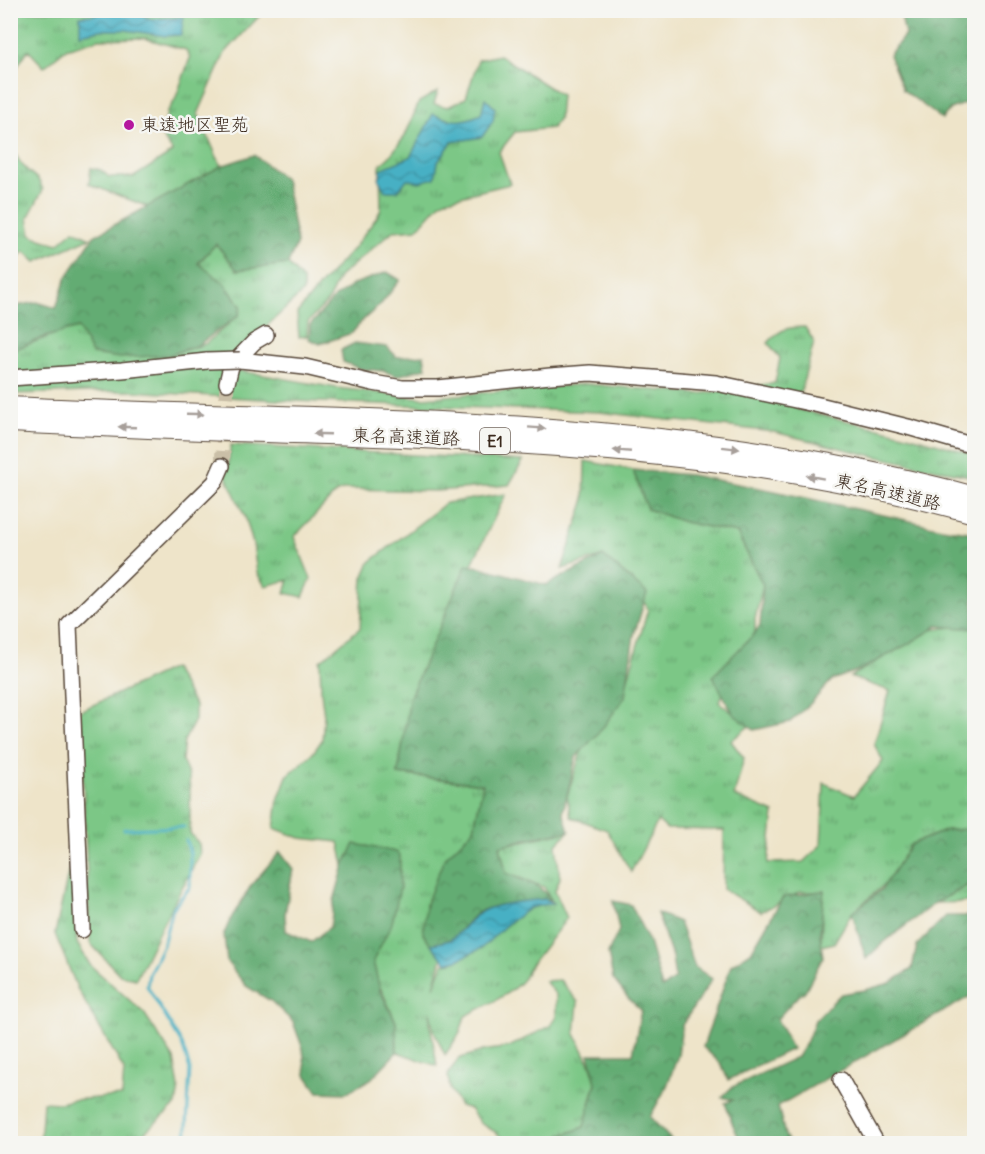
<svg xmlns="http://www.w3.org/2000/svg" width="985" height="1154" font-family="Delius,'Klee One',sans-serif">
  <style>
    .grass { fill: url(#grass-tufts); stroke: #5b7852; stroke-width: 1.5 }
    .forest { fill: url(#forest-crowns); stroke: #506b48; stroke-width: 1.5 }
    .water { fill: url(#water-waves); stroke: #406d71; stroke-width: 1.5 }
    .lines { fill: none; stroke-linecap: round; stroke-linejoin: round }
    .stream { stroke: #46b0c4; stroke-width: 3 }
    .secondary-tunnel { stroke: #cabfa7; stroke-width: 15; stroke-dasharray: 15 8; stroke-linecap: butt }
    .secondary-casing { stroke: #564638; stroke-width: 18 }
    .highway-casing { stroke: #564638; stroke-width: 22 }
    .secondary { stroke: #fff; stroke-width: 15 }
    .highway { stroke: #fff; stroke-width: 20 }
    .secondary-bridge-casing { stroke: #564638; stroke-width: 18; stroke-linecap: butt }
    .secondary-bridge { stroke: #fff; stroke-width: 15 }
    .oneway { fill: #a79f9a }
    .poi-dot { fill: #b5179e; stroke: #f6f6f2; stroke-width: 2 }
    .labels { text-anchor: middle; stroke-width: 5; stroke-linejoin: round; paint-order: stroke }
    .shield { fill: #f6f6f2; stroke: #73675e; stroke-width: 1.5 }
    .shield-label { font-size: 16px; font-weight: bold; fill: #3b2a1e }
    .poi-label { font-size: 18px; fill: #3b2a1e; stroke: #f6f6f2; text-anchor: start }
    .street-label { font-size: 18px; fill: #3b2a1e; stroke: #f6f6f2 }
  </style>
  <defs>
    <pattern id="grass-tufts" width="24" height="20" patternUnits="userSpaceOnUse" patternTransform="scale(1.5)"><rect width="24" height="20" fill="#7bc786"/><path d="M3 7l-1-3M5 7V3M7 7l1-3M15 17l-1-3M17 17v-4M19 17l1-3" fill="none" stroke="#66a26d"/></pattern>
    <pattern id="forest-crowns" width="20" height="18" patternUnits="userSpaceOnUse" patternTransform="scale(1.5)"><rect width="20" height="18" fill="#64ac73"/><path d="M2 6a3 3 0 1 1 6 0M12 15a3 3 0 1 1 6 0" fill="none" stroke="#548c5e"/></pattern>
    <pattern id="water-waves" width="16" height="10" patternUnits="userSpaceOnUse" patternTransform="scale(1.5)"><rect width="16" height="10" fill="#46b0c4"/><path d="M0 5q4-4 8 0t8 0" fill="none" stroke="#3c8f9f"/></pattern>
  </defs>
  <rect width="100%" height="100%" fill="#f6f6f2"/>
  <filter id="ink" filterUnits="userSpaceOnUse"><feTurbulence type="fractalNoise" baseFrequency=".0167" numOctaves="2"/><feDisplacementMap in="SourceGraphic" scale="12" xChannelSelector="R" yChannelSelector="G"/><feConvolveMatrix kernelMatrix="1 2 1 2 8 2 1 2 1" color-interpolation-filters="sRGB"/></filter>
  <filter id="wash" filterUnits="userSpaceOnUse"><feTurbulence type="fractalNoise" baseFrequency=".008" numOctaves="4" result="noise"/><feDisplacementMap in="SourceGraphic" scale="24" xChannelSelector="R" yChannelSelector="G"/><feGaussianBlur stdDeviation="1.35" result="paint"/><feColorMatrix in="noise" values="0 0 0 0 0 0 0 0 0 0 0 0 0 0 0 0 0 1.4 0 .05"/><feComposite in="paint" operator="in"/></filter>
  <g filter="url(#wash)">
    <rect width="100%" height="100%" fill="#eee4c9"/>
    <path class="grass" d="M144,10L151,13L161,10L264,11L225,53L198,114L221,166L174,217L89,184L91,168L101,170L109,177H134L173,152L162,137L167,112L175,100L190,58L186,50L144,38L99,39L66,49L44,67L28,50L13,73L11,80V11Z
      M499,55L561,95L559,118L552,128L515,132L499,152L510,184L448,199L441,202L417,229L393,231L339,277L328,301L308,322L307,336L299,337L297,313L321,284L353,249L377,217L381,209L380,165L389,157L405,136L419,102L438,91L434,104L448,107L466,98L478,60Z
      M10,142C13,150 18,161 25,168C34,178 38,175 43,190L28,218L31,234L40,239L58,244L74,230L90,238L36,262L24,251L11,265Z
      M216,243L237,270L288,264L303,280V292L268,325L235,370L337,388L423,398L587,384L698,394L775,383L780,358L768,343C780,329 787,327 805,327L814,342L796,409L904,434L974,454V477L869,455L774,432L599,412L293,401L131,391L11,394V351L78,325L169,355L205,344L239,315L241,306L224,283L198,264Z
      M231,445L523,461L509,485L437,491L346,489L337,492L294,537L311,579L303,597L285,593L289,580L265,586L257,573L253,544L246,519L226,476Z
      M585,461L633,470L647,509L684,522L737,533L763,585L755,619V633L719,702L749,726L731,741L744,758L734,796L774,813L768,863L803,862L821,845L824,783L854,796L883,761L874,744L890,691L850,677L930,630L974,624V773L971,777L974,801V829L947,830L911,844L887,882L852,913L834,943L821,946L823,892H800L761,912L723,889L724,830L667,829L658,821L631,872L607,830L571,817L567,796L581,752L621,703L648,609L633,581L603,556L562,569L584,502Z
      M506,494L423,665L410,697L398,774L483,784L474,829L444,859L423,934L442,957L434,987L443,964L458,960L530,908L552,902L544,887L506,873L500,846L569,831L556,845L560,878L555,891L567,918L527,970C526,988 481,1008 465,1016L460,1033L445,1055L433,1029L430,1010V1023L437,1066L397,1052L396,1022L377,980L373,961L355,844L344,865L339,842L300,838L274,828L278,800L287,776L313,753L322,740L324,716L321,692L320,661L360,628L363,578L370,562L446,503Z
      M173,668L195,706V720L184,741L182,760L189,777L190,793V833L199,844L200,854L162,925L136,979L120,975L90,943L80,711Z
      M73,851L77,943L90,965L144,1013L174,1059L179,1087L176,1105L139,1137L133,1143L40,1144L43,1102L60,1103L72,1100L122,1096L124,1070L78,990L55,934Z
      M974,882V902L935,903Z
      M560,980L578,1002L575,1034L590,1063L596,1082L584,1127L545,1142L507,1143L497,1133L480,1123L470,1109L460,1106L450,1089L448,1075L458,1059L483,1051L509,1047L550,1026L556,1017V995L545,981Z"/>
    <path class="forest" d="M900,11H974V100L950,109L942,119L903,90L889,55L905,35Z
      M254,155L285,179L297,243L288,264L237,270L216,244L198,263L224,283L241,306L239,315L198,345L169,355L120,358L92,354L78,328L45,337L11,351V307L37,302L56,308L66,278L94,236L221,166Z
      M387,272L400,280L381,304L363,320L352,333L320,344L309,339L310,325L334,298L354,284Z
      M355,343L387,347L397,357L424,355L426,368L397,376L383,371L361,369L343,362L341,350Z
      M633,470L690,475L770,490L942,528L974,533V629L938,626L910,643L862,669L832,680L811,703L790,722L754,730L733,714L713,676L755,633L760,625L763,585L737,533L684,522L647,509Z
      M603,556L647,593L634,635L625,697L601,730L576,757L563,812L569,831L526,839L500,846L506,873L538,886L551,899C532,901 497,903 481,911C468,918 462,933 449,940C444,942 437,943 431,944L423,934L426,904L444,859L474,829L483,784L398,774L410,697L466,565L480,567L546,585Z
      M974,829V880L963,888L935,903L882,944L866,959L852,913L882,889L911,844L947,830Z
      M355,844L396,852L400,855V888L392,923L373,961L380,990L396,1022L397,1052L371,1079L346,1093L318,1092L306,1075L303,1049L293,1022L271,1001L246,986L227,962L224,934L230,920L252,884L280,852L293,869L285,914L286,931L311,942L330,927L334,901L344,865Z
      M824,891L820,934L823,957L805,991L794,1000L777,1019L792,1049L728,1080L721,1064L703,1047L731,965L751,952L783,897Z
      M613,901L631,905L649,942L662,988L675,979L672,957L657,913L679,922L695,967L712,979L682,1025L678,1055L667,1086L650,1117L674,1143H528L545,1142L584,1127L596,1083L589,1054H633L641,1010L628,998L613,979L608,953L619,930Z
      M946,916H974V994L778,1106L785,1135L789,1143H741L733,1125L725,1103L733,1100L722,1097L732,1087L797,1057L807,1041L815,1020L841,994L865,990L890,983L912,969L917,945Z"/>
    <path class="water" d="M129,10L151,19L184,17L181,35L165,36L126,30H101L80,34V16L92,15L108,11Z
      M485,98L495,108L493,121L482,137L452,142L438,162L435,178L419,182L407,179L398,191H385L379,180L381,169L410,157L433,114C453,122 461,123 481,114Z
      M545,899L553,903L530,908L506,925L482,948L458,960L446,963L431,944C437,943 444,942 449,940C462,933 468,919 481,912C494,903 529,901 545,899Z"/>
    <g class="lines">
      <path class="stream" d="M124,829L184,827
        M186,840L190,853V887L174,907L170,917L163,945L149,974L147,986L182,1044L190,1069L186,1144"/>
    </g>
  </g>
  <g filter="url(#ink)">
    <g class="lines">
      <path class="secondary-tunnel" d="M222,466L227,383"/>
      <g class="secondary-casing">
        <path id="secondary" d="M240,360L305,367L373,383L402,388H438L550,376L590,373L716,383L819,405L908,427L974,446
          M10,378L122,370L207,361
          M227,383L231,366L254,342L266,335
          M82,930L69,625L215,482L222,466
          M841,1080L877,1144"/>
      </g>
      <g class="highway-casing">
        <path id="highway" d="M10,407C291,420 574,413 851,468C892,477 934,485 974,497
          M10,422C124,428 238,431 352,435C561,443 772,456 974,513"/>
      </g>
      <use href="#secondary" class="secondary"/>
      <use href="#highway" class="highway"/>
      <g class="secondary-bridge-casing">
        <path id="secondary-bridge" d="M207,361L240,360"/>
      </g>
      <use href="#secondary-bridge" class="secondary-bridge"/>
    </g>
    <defs><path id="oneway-solid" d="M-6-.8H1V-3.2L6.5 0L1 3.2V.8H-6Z" transform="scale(1.5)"/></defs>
    <g class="oneway">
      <use href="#oneway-solid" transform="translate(195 414) rotate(2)"/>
      <use href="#oneway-solid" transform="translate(127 427) rotate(-178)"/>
      <use href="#oneway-solid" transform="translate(537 428) rotate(4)"/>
      <use href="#oneway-solid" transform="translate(322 434) rotate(-178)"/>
      <use href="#oneway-solid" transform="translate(731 448) rotate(7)"/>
      <use href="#oneway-solid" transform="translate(622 451) rotate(-175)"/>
      <use href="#oneway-solid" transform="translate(815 477) rotate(-170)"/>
    </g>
  </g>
  <circle class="poi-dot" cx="129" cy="125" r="6"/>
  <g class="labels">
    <rect class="shield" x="480" y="428" width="30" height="26" rx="4.5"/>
    <g class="shield-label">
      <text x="495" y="447">E1</text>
    </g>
    <g class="poi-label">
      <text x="141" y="131">東遠地区聖苑</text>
    </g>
    <g class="street-label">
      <text transform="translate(406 437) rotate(2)" y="6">東名高速道路</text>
      <text transform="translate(888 492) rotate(13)" y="6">東名高速道路</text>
    </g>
  </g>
  <rect width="985" height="1154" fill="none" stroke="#f6f6f2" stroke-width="36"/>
</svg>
